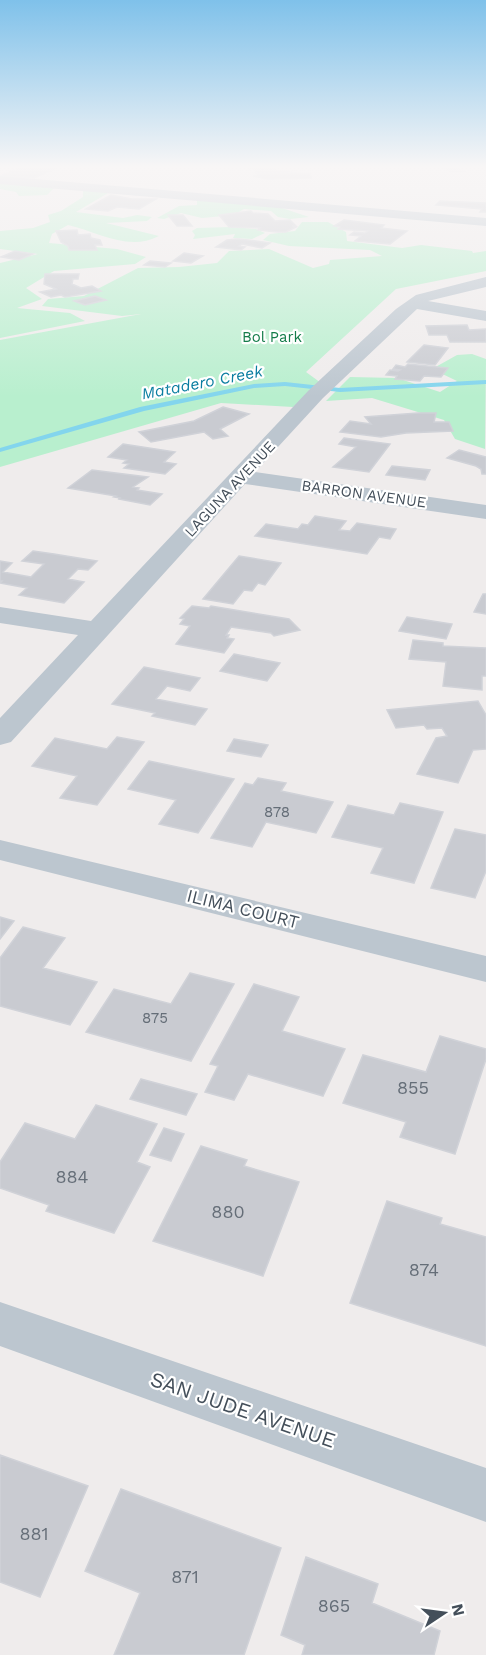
<svg xmlns="http://www.w3.org/2000/svg" width="486" height="1655" font-family="'Work Sans',sans-serif">
  <style>
    .green { fill: #b8efce }
    .lines { fill: none; stroke-linecap: round; stroke-linejoin: round }
    .stream { fill: #83d5ed; fill-rule: evenodd }
    .building { fill: #c9cbd1; stroke: #d0d2d8; stroke-width: 1.5 }
    .minor { fill: #bcc6cf; fill-rule: evenodd }
    .labels { text-anchor: middle; stroke-width: 4.5; stroke-linejoin: round; paint-order: stroke }
    .far-park-label { font-size: 15px; fill: #147c4a; stroke: #fff }
    .far-street-label { font-size: 15px; fill: #444f5a; stroke: #fff }
    .number-label { font-size: 15px; fill: #656e78 }
    .far-water-label { font-size: 16px; font-style: italic; fill: #097da0; stroke: #fff }
    .street-label { font-size: 18px; fill: #444f5a; stroke: #fff }
    .near-number-label { font-size: 18px; fill: #656e78 }
    .near-street-label { font-size: 21px; fill: #444f5a; stroke: #fff }
  </style>
  <rect width="100%" height="100%" fill="#efecec"/>
  <path class="green" d="M0,182L54,188L47,195L19,196L16,192L0,189Z
    M100,190L108,193L76,212L123,218L137,215L152,217L147,221L106,223L159,236C128,252 99,232 68,225L52,234L49,243L117,249L146,257L135,264L54,271L26,288L42,299L17,308L70,313L85,321L0,338V263L38,254L0,249V231L33,228L50,222L48,215L61,211L83,197V191Z
    M197,200L279,207L309,217L290,219L278,217L271,211L244,209L234,215L202,218L181,213L164,219L157,218L179,206L197,205Z
    M302,222H328L346,232L347,241L402,248L421,245L472,251L473,253L486,251V271L396,289L306,372L321,383L293,407L221,403L0,467V340L141,314L122,316L42,306L48,299L84,296L138,268L179,267L217,263L229,251L269,249L313,268L329,264L330,260L382,256L370,250L289,246L263,240L270,234L295,231Z
    M231,227L256,229L265,233L252,239L233,238L235,234L193,239L195,235L192,231L197,228Z
    M472,354L486,359L485,449L455,439L444,420L372,398L326,401L350,377L397,378L440,392L457,381L432,369L457,355Z"/>
  <g class="lines">
    <path class="stream" d="M486,380V384L340,392L285,386L254,388L144,411L0,452V448L140,407L254,384L285,382L340,388Z"/>
  </g>
  <path class="building" d="M23,166H62L34,178L0,176Z
    M250,166H276V171L310,174L311,178L267,179L253,176L261,174L256,173L255,169H250Z
    M441,166H476L456,167L464,171L452,172Z
    M111,195L132,199H156L139,209L117,207L108,211L86,209Z
    M440,201L486,203V212H480L482,209L436,205Z
    M251,211L253,213L268,214L275,221L290,220L296,226H292L296,227L286,232H277L258,230L260,228L229,227L219,215Z
    M168,215H183L192,226H177Z
    M344,220L384,225L381,228L407,231L390,244L355,241L361,236L350,235L354,232L365,233L368,231L338,229L340,227L334,226Z
    M77,230L78,235L90,234L91,238L100,240L102,245H95L97,250H69L68,246L61,242L56,231Z
    M237,239L248,240L270,243L262,248L242,244L239,246L245,247L241,250L216,247L227,240Z
    M15,251L33,254L19,260L1,257Z
    M184,253L203,256L191,263L173,261Z
    M150,261L171,263L165,267L144,265Z
    M45,274H79L78,279H73L72,284L81,288L92,286L101,291L65,297L61,295L51,297L40,292L56,289L44,284Z
    M95,296L106,300L85,305L74,301Z
    M467,325L469,330L486,329V342H450L447,335H429L426,326Z
    M424,345L448,348L435,365L407,362Z
    M408,364L448,368L441,377L424,376L420,381L395,379L397,376L386,375L390,370L398,371L400,370L393,369L396,365L405,367Z
    M223,407L249,414L220,429L228,436L213,439L204,432L151,442L139,432L194,421Z
    M418,413H436L434,422H449L453,431L406,433L381,437L340,432L350,421L371,424L365,417Z
    M344,438L390,444L369,472L333,467L356,447L339,444Z
    M123,444L175,452L164,462L176,464L165,474L124,468L129,464L123,463L127,460L108,457Z
    M459,450L486,457V474H482L481,469L476,466L447,458Z
    M392,466L430,470L425,480L386,475Z
    M92,470L148,477L133,487L139,488L137,490L162,494L150,505L119,499L120,498L114,497L116,496L68,488Z
    M315,516L346,521L339,530L350,531L357,523L396,529L390,539L379,537L367,554L255,536L266,524L298,529L302,524L308,525Z
    M33,551L54,554L97,561L88,570L78,569L68,579L84,582L64,603L19,595L27,588L0,583L2,581H0V561L12,563L3,572L31,577L44,564L22,561Z
    M239,556L281,563L265,585L258,583L252,591L244,590L233,604L203,599Z
    M483,594H486V614L474,612Z
    M192,606L209,608L211,606L289,619L300,630L274,636L271,633L231,627L226,635H229L227,638L234,639L224,653L176,644L190,626L180,624L184,619L180,618Z
    M407,617L452,624L446,639L399,631Z
    M413,640L443,643V646L486,648V676H482V690L443,686L446,662L409,659Z
    M234,654L280,663L267,681L220,671Z
    M144,667L200,678L190,691L167,686L156,699L207,709L195,725L152,716L155,713L112,704Z
    M478,701L486,715V749L473,750L458,783L417,774L436,738L447,736L442,728L427,729L424,725L396,728L387,710Z
    M117,737L144,742L97,805L60,798L77,776L32,766L55,738L107,749Z
    M234,739L268,745L261,757L227,751Z
    M149,761L234,779L198,833L159,824L176,800L128,789Z
    M258,778L286,783L281,791L333,802L316,833L266,822L252,847L211,838L245,783L253,785Z
    M400,803L443,812L414,883L371,873L383,848L332,837L348,805L394,815Z
    M455,829L486,835V871L475,898L431,888Z
    M0,917L14,921L0,939Z
    M23,927L65,938L43,968L97,982L70,1025L0,1006V958Z
    M190,973L234,984L191,1061L86,1032L114,989L171,1004Z
    M254,984L299,997L282,1031L345,1049L323,1096L248,1074L234,1100L205,1092L218,1066L210,1064Z
    M440,1036L486,1049V1059L455,1154L400,1137L406,1122L343,1103L363,1055L426,1072Z
    M141,1079L197,1094L186,1115L130,1099Z
    M96,1105L157,1124L137,1162L150,1167L114,1233L46,1211L49,1205L0,1188V1162L25,1123L75,1139Z
    M164,1128L184,1134L171,1161L150,1155Z
    M201,1146L247,1160L244,1166L299,1182L263,1276L153,1241Z
    M387,1201L442,1218L440,1224L486,1237V1346L350,1303Z
    M0,1455L88,1486L40,1597L0,1582Z
    M121,1489L281,1548L244,1655H114L140,1593L85,1571Z
    M306,1557L378,1584L372,1603L440,1631L434,1655H302L305,1645L281,1635Z"/>
  <g class="lines">
    <path class="minor" d="M0,176L486,218V226L0,184Z
      M486,277V287L428,301L486,311V321L417,309L323,398L255,472L486,505V519L245,484L11,742L0,745V718L78,635L0,623V607L91,621L309,390L396,309L416,295Z
      M0,840L486,956V982L0,860Z
      M0,1302L486,1468V1522L0,1346Z"/>
  </g>
  <linearGradient id="sky" x2="0" y2="1"><stop stop-color="#7fc1ea"/><stop offset="0.42" stop-color="#f8f6f6"/><stop offset="1" stop-color="#f8f6f6" stop-opacity="0"/></linearGradient>
  <rect width="486" height="397" fill="url(#sky)"/>
  <g class="labels">
    <g class="far-park-label">
      <text x="272" y="342">Bol Park</text>
    </g>
    <g class="far-street-label">
      <text transform="translate(230 489) rotate(-47)" y="5">LAGUNA AVENUE</text>
      <text transform="translate(364 494) rotate(8)" y="5">BARRON AVENUE</text>
    </g>
    <g class="number-label">
      <text x="277" y="817">878</text>
      <text x="155" y="1023">875</text>
    </g>
    <g class="far-water-label">
      <text transform="translate(202 382) rotate(-11)" y="6">Matadero Creek</text>
    </g>
    <g class="street-label">
      <text transform="translate(243 909) rotate(14)" y="6">ILIMA COURT</text>
    </g>
    <g class="near-number-label">
      <text x="413" y="1094">855</text>
      <text x="72" y="1183">884</text>
      <text x="228" y="1218">880</text>
      <text x="424" y="1276">874</text>
      <text x="34" y="1540">881</text>
      <text x="185" y="1583">871</text>
      <text x="334" y="1612">865</text>
    </g>
    <g class="near-street-label">
      <text transform="translate(243 1410) rotate(19)" y="7">SAN JUDE AVENUE</text>
    </g>
  </g>
  <g transform="translate(444 1613) rotate(77)" stroke="#ffffff" stroke-width="4.5" paint-order="stroke">
  <path d="M0-4.5L10 22L0 15L-10 22Z" fill="#444f5a"/>
  <text y="-9" font-size="16" font-weight="bold" text-anchor="middle" fill="#444f5a">N</text>
  </g>
</svg>
